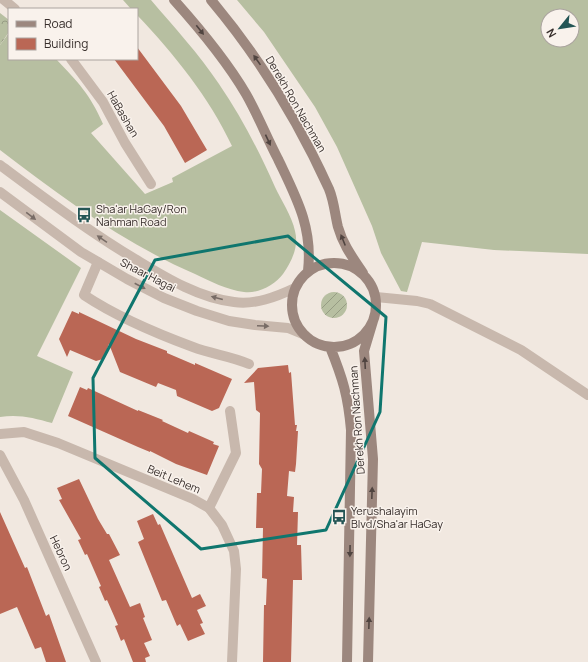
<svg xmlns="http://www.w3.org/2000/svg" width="588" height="662" font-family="Manrope,sans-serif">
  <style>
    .grass { fill: #b7bfa1; fill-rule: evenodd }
    .forest { fill: url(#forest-crowns) }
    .garden { fill: url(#garden-furrows) }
    .building { fill: #ba6755 }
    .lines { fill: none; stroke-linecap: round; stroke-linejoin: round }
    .service { stroke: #c8b8ad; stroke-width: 10 }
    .minor { stroke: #c8b8ad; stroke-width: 10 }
    .tertiary { stroke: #c8b8ad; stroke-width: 10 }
    .secondary { stroke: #9c877e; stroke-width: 10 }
    .oneway { fill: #504440 }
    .oneway2 { fill: #786c66 }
    .marked { fill: none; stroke: #0f766e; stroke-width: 3; stroke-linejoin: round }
    .labels { text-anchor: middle; stroke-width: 3; stroke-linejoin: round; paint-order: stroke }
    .street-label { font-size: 11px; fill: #372e2b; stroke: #f9f2ec }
    .poi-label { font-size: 11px; fill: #372e2b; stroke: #f9f2ec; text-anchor: start }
  </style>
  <defs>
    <pattern id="forest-crowns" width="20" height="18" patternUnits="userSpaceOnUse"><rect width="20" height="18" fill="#b7bfa1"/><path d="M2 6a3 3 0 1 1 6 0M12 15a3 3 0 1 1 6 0" fill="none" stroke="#969c83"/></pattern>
    <pattern id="garden-furrows" width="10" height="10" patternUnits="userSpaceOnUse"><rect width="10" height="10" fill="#b7bfa1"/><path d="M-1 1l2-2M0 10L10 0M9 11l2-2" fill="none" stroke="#969c83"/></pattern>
  </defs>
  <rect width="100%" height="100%" fill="#f1e8e0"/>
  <path class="grass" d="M123,0H151C174,27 199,54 219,84C241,116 259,151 275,187C281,200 292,216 295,231C299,246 292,261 283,274C275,285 258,294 244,292C227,290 210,281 195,274C123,243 62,197 0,150V45L9,33V59H56C78,82 90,94 103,124L91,133L145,194L173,182L172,178L232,146C209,97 174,54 137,15V9H131Z
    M237,0H588V254L494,250L422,242L407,292L401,291L381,253L372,226L337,147L315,107L264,32ZM548,16H572V40H548Z
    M0,210L81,268L37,356L73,372L52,423C34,418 19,414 0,417Z"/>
  <path class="forest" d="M0,13L9,20V32L0,45Z"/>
  <path class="garden" d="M321 305a13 13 0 1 1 26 0a13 13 0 1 1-26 0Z"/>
  <path class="building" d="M137,47L181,106L207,150L185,163L164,126L114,59H137Z
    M72,311L79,314V312L136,339L167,351V353L195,365V363L232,379L219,408L212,411L177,396L176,390L158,383L156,387L120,372L109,344L103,359L96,361L70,350L67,357L59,339Z
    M288,365L289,373L291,372L295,425H297L296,431H298L296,464L295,472L289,471L287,496L294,497L293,512H298L297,545H301L302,580H293L291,662H263L264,605H266L267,579L262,578L263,528H256L257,493H261L262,469L259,464L260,413L256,410L254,382L244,383L258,368Z
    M80,387L87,390L88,388L138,411V410L163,420L162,421L188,433L189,431L214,442L213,444L219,446L207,475L176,464L150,451V452L138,447L68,416Z
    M79,479L98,519L107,534H109L120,555L109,560L130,607L140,603L145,617L143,618L152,640L144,643L150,656L145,658L146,662H133L124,639L121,641L115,626L118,625L107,600L105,601L99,587L101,586L87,554L85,555L78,540L81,539L59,500L62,499L57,488Z
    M0,512L25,568L27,567L46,616L49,614L66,662H46L41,647L35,649L17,607L0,614Z
    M153,514L158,525L160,524L192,598L200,594L206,606L197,610L203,623L200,624L205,634L188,641L180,624L177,626L166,600L162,601L138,542L144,539L137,521Z"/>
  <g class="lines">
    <path class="service" d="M98,262L84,295C117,317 155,333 193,347C211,354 231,356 249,364
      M209,508L236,453L230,411"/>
    <path class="minor" d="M4,0L15,9
      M71,59L103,102L125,143L151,184
      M376,297L417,301L430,304L521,350L588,395
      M0,434L24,432L58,443L193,499L209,508L222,525L234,551L236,569L232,662
      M0,455L24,500L96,662"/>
    <path class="tertiary" d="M0,165C46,199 91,233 140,262C168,279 200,298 234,302C255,305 276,297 295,288
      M0,192L81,252L127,279L164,298L197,311L229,321L255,325L288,328L305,335"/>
    <path class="secondary" d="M174,0C200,29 226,60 246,94C258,115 267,138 278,159C296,197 313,227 308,271
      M211,0C259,57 298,121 329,189C334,201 335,215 338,227C343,245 353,258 363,273
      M292 305a42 42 0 1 1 84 0a42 42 0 1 1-84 0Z
      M330,347C343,379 348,396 351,430L347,662
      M368,662L373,459L364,351L373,321"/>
  </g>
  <defs><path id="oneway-solid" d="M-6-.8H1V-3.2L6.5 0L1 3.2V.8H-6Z"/></defs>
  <g class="oneway">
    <use href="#oneway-solid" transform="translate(200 30) rotate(52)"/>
    <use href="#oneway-solid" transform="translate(257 60) rotate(-125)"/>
    <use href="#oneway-solid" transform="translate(268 140) rotate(65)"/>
    <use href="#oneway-solid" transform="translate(343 240) rotate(-112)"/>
    <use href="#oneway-solid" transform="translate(365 363) rotate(-93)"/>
    <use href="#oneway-solid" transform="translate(372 493) rotate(-88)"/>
    <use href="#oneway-solid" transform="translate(350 551) rotate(91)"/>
    <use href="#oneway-solid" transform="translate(369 623) rotate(-88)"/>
  </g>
  <g class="oneway2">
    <use href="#oneway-solid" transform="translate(31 216) rotate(37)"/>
    <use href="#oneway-solid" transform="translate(102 239) rotate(-146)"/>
    <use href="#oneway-solid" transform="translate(140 286) rotate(27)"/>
    <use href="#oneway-solid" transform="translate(217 298) rotate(-165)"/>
    <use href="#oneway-solid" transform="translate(263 326) rotate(3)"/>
  </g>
  <path class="marked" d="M288,236L386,317L380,412L326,530L201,549L95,458L93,378L155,260Z"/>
  <defs>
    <g id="bus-bare" transform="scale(1.2)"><path d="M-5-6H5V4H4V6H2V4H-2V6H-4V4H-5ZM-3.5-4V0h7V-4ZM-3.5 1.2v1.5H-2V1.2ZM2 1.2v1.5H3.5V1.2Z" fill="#245555" stroke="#f9f2ec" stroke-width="2.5" paint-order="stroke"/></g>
  </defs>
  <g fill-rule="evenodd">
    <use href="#bus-bare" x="84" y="215"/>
    <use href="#bus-bare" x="339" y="517"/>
  </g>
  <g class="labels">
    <g class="street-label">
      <text transform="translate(296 104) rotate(60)" y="4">Derekh Ron Nachman</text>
      <text transform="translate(123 114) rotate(60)" y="4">HaBashan</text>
      <text transform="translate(148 275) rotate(27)" y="4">Shaar Hagai</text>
      <text transform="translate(357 420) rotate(-94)" y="4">Derekh Ron Nachman</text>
      <text transform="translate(174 479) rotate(23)" y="4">Beit Lehem</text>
      <text transform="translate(61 553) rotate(65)" y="4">Hebron</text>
    </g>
    <g class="poi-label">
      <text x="96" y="213">Sha'ar HaGay/Ron<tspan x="96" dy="13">Nahman Road</tspan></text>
      <text x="351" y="515">Yerushalayim<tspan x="351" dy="13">Blvd/Sha'ar HaGay</tspan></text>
    </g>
  </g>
  <rect x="8" y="8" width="130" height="52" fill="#f9f2ec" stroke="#aba49f"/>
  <rect x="16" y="21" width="20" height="6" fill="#9c877e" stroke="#aba49f"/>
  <text x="44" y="28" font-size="12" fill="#372e2b">Road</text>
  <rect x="16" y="38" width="20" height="12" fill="#ba6755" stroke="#aba49f"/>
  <text x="44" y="48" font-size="12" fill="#372e2b">Building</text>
  <g transform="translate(560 28) rotate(240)"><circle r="19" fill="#f9f2ec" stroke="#aba49f"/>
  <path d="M0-3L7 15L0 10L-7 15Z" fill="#245555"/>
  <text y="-6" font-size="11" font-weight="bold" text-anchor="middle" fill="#372e2b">N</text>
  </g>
</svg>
